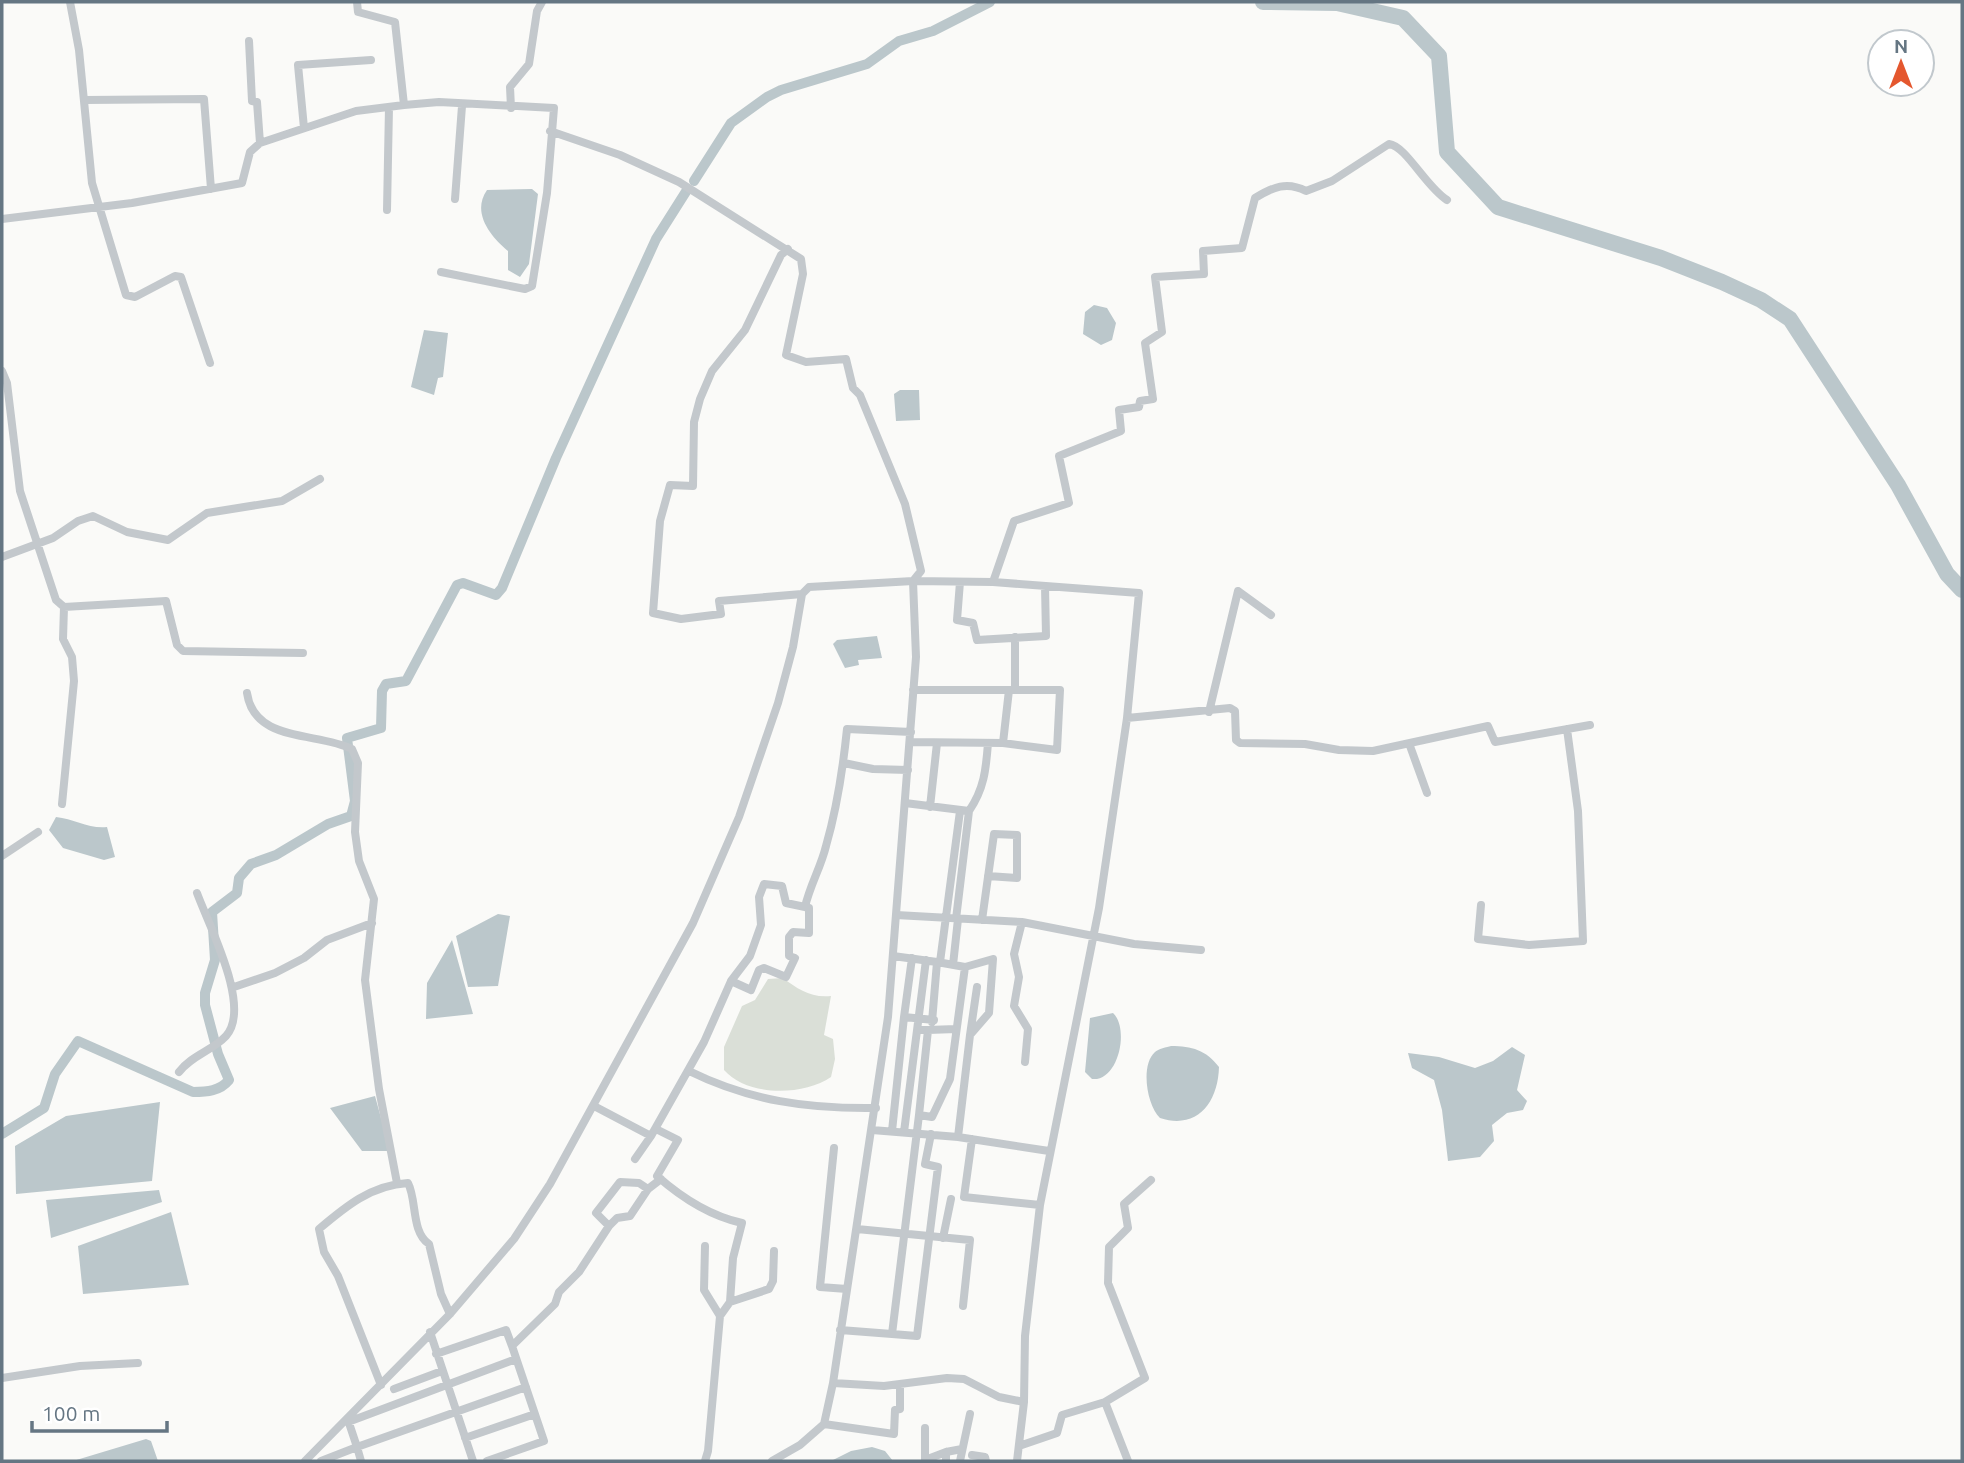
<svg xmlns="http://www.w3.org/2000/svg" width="1964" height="1463" font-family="Ubuntu,sans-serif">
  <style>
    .green { fill: #dadfd7 }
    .water { fill: #bbc7cb }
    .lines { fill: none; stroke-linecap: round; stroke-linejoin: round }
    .canal { stroke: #bbc7cb; stroke-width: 10 }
    .river { stroke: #bbc7cb; stroke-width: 16 }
    .minor { stroke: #c3c8cc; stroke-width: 8 }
  </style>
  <rect width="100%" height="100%" fill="#fafaf8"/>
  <path class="green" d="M783,978C798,989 810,998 831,996L824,1035L833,1039L835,1059L831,1077C803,1096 748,1097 724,1070V1047L742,1006L755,1000L768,979Z"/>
  <path class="water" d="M532,189L538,194L529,264L520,277L508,270V251C491,237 471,213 487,190Z
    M1094,305L1107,308L1116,323L1112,340L1101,345L1083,334L1085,312Z
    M424,330L448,333L443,377L438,378L434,395L411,387Z
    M900,390H919L920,420L896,421L894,394Z
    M877,636L882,658L858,660L859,665L845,668L833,644L837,640Z
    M56,817C74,819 89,829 107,827L115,857L104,860L63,848L49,830Z
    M498,914L510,916L498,986L468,987L456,936Z
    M452,940L473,1014L426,1019L427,983Z
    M1113,1013C1130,1029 1118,1082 1092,1079L1085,1072L1090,1018Z
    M1171,1046C1192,1046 1206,1050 1219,1067C1218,1103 1197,1130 1160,1118C1147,1106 1140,1065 1155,1052C1158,1049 1167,1047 1171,1046Z
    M1512,1047L1525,1055L1517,1090L1527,1101L1523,1110L1507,1113L1492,1125L1494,1141L1480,1157L1448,1161L1442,1110L1434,1080L1412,1068L1408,1053L1439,1057L1475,1068L1493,1061Z
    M375,1096L390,1151H362L330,1108Z
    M160,1102L152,1181L16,1194L15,1146L66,1116Z
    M159,1190L162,1202L51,1238L46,1200Z
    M171,1212L189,1285L83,1294L78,1246Z
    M146,1439L151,1441L158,1461H73Z
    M872,1447L885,1451L893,1461H831L851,1451Z"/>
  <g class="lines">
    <path class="canal" d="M694,181L731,123L767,97L781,90L867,64L899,41L933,31L990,2
      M2,1134L44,1108L55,1074L78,1041L193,1092C207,1092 220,1091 229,1080L218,1054L205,1005V993L215,960L212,912L237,893L239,878L251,864L276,855L328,824L351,816L355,801L347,738L381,728L382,691L386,684L406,681L457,585L463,583L496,595L502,588L556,458L656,239L687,190"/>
    <path class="river" d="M1263,2L1337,3L1403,18L1439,56L1447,152L1498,207L1661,258L1722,282L1761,300L1790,319L1898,485L1947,574L1962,590"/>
    <path class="minor" d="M70,2L79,50L92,183L126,295L135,297L175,276L181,277L210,363
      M357,2L358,12L395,22L404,105
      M249,41L252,101L257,102L260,143
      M85,100L204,99L211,189
      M511,108L510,87L529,64L537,11L542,2
      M304,128L298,65L371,60
      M455,199L462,106
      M387,210L389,107
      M2,219L132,203L242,183L250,152L260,143L356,111L404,105L439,102L554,108L547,193L532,286L525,289L441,272
      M788,249L781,255L745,330L712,371L700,399L694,422L693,486L670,485L660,521L653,613L681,619L721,614L719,601L802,594
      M2,371L7,383L20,491L56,600L64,607L166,601L177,645L183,651L303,653
      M2,557L53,538L78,521L93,516L127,532L168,540L207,513L282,501L320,479
      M960,582L957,620L973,623L977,640L1046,636L1045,586
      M993,582L1014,521L1069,503L1059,456L1121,431L1119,410L1139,407L1140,401L1153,399L1145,343L1162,332L1155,277L1204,274L1203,251L1242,248L1255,198C1273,187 1287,181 1306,191L1332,181L1389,144C1406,146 1426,187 1447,200
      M913,690H1060L1057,750L1003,743L1009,690
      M1015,690V637
      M247,693C254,743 318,732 352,749L358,763L355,832L359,861L374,899L365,980L379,1089L397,1183
      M1209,712L1238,591L1271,615
      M1127,718L1230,708L1235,711L1236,740L1240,743L1305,744L1339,750L1373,751L1488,726L1495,742L1590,725
      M910,742L1003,743
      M1410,746L1427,793
      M844,763L873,769L908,770
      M905,803L969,811L956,919
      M62,804L74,681L72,657L63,639L64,607
      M930,807L937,743
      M969,811C984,789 986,770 988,743
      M2,856L38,832
      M1481,905L1478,939L1529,945L1583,941L1578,811L1567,729
      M896,915L1022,922L1134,944L1201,950
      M982,920L994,834L1017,835V878L988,876
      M1022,922L1014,954L1019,977L1014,1006L1028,1029L1025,1062
      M893,956L937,962L932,1022
      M940,962L960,811
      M953,965L958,919
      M731,981L751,990L759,970L764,968L786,977L795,958L789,956V937L793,932L809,933V908L805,907C810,885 821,867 826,846C837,808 843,768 847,729L911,732
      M234,987L275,973L304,958L327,940L372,923
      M904,1017L912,958
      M918,1030H928L919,1115L932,1117L950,1079L965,967L937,962
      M928,1030L956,1029
      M970,1035L977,987
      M689,1071C750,1101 808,1109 876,1108
      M179,1072C192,1055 212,1051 226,1036C252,1007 209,926 197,893
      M594,1106L651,1136L704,1042L731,981L750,956L761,925L759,897L764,884L782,886L786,903L805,907
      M656,1129L678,1140L657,1176C682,1198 710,1216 742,1223L733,1258L730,1302L720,1316L708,1451L705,1461
      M872,1130L958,1137L1049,1151
      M892,1131L904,1017L934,1020
      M904,1132L926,960
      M958,1137L970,1035L989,1013L993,959L965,967
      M972,1139L964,1197L1040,1205
      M834,1148L820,1287L847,1289
      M635,1159L651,1136
      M609,1226L596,1213L620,1182L639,1183L648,1189L661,1179
      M857,1229L970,1240L963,1306
      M943,1238L951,1199
      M705,1246L704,1290L720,1316
      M730,1302L769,1289L773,1281L774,1251
      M840,1330L892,1334L919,1115
      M430,1332L473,1461
      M892,1334L917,1336L938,1167L925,1164L931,1134
      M436,1354L506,1330L512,1346
      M2,1378L80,1366L138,1363
      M833,1383L884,1386L947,1378L964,1379L999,1397L1024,1402
      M381,1385L338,1276L324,1252L319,1229C345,1207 371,1185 408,1183C417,1200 411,1232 429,1244L441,1294L450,1314
      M394,1389L442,1371
      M348,1422L516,1359
      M824,1424L894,1434L895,1410L900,1409V1384
      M925,1428V1461
      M465,1438L535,1414
      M1019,1446L1057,1433L1062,1415L1105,1402
      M972,1455L985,1457L986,1461
      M925,1460L946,1452
      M305,1461L450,1314L514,1239L550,1184L693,923L739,817L778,703L793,647L802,594L809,587L913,581L921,571L905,504L860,395L853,388L846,359L806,362L786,355L803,274L801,259L679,182L620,155L550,131
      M321,1461L357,1447L348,1420
      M361,1461L357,1447L526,1387
      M487,1461L544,1441L512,1346L555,1304L559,1292L579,1272L609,1226L617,1218L630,1216L648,1189
      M772,1461L800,1445L824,1424L833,1383L888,1017L916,657L913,581L993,582L1139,593L1127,718L1099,908L1040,1205L1025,1336L1024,1402L1017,1461
      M946,1461V1452L962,1449
      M960,1461L970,1414
      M1128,1461L1105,1402L1145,1378L1108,1283L1109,1247L1128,1228L1124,1204L1151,1180"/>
  </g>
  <rect width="1964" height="1463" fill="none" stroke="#657683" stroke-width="7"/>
  <g transform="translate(1901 63)"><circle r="33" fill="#ffffff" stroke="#c1c8cd" stroke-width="2"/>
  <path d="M0-5L12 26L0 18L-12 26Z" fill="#e4572e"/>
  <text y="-10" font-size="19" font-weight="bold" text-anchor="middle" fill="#657683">N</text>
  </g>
  <path d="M32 1421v10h135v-10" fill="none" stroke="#657683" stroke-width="3.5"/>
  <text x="42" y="1421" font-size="21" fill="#657683" stroke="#ffffff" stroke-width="5" paint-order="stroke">100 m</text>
</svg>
